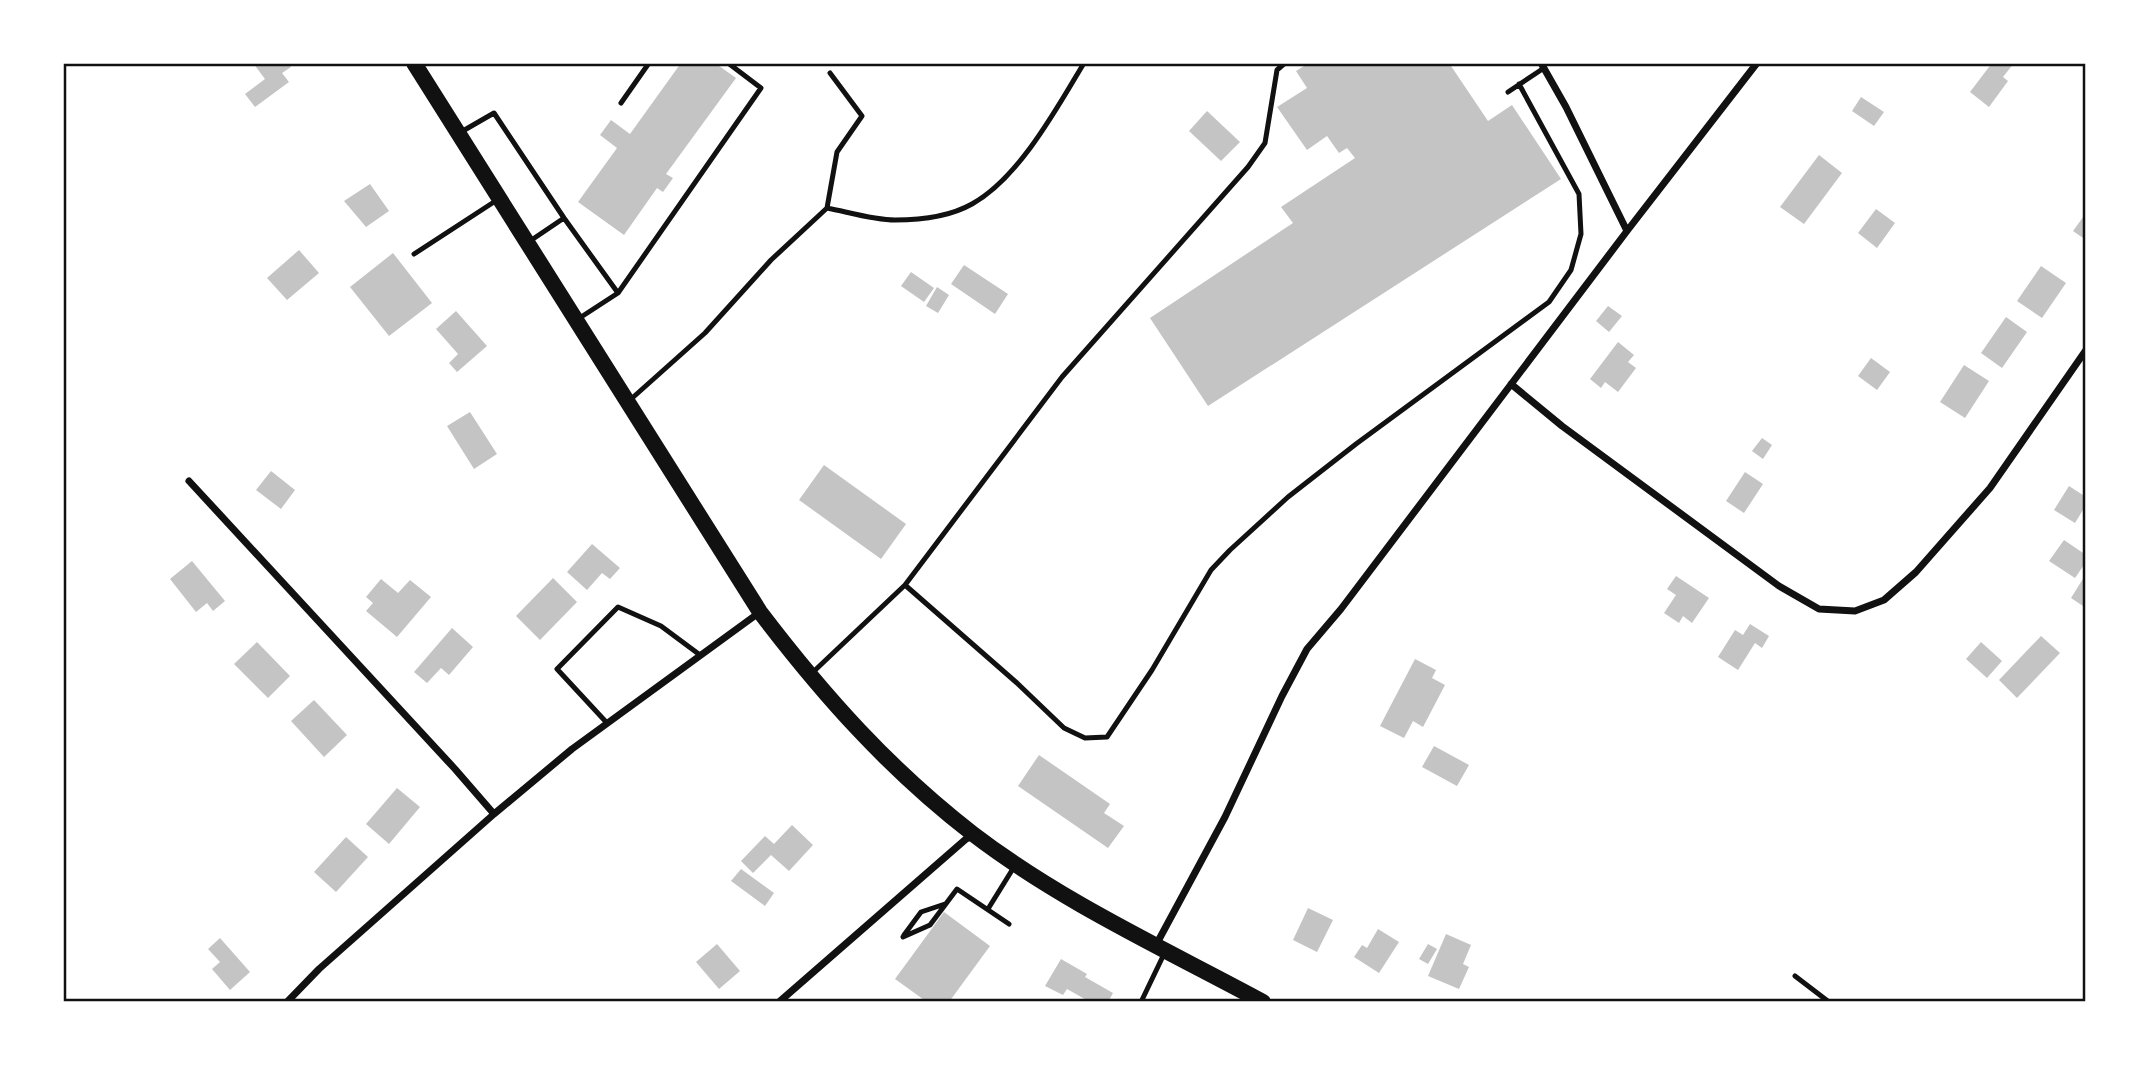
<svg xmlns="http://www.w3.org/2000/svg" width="2149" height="1065" font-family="'Sofia Sans Condensed',sans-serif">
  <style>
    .building { fill: #c4c4c4 }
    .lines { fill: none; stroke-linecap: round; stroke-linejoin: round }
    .service { stroke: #111; stroke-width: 5 }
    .minor { stroke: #111; stroke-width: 7 }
    .primary { stroke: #111; stroke-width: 16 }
    .neatline { fill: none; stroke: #111; stroke-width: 2.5 }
  </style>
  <rect width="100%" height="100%" fill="#fff"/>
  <path class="building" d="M253,63H288L291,67L282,73L289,82L255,107L245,94L265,79Z
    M681,63H715L736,78L666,174L673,178L663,192L657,188L624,235L578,202L617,148L600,135L611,120L630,134Z
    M1309,63H1449L1488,121L1512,105L1561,179L1208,406L1150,318L1293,223L1281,207L1355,158L1347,148L1339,153L1327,136L1307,150L1277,107L1307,88L1296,71Z
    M1992,63H2014L2003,77L2008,81L1989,107L1970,92Z
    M1861,97L1884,112L1874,126L1852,111Z
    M1207,111L1240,142L1221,161L1189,131Z
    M1819,155L1842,173L1804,224L1780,207Z
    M370,184L389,211L366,227L344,201Z
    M1876,209L1895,223L1877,248L1858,233Z
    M2086,213V240L2073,231Z
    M299,250L319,273L287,300L267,278Z
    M393,253L432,303L389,336L350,287Z
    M964,265L1008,294L995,314L951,284Z
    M2041,266L2066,283L2042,318L2017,301Z
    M911,272L934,288L924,302L901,286Z
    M937,287L949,295L938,313L926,306Z
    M1608,306L1622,316L1609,332L1596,321Z
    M456,311L487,346L457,372L449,363L458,354L436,329Z
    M2006,317L2027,332L2002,368L1981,353Z
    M1618,342L1634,355L1628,362L1636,368L1618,392L1605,382L1601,388L1590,379Z
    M1871,358L1890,372L1877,390L1858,376Z
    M1964,365L1989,381L1965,418L1940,402Z
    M470,412L497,454L474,469L447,426Z
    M1762,438L1772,445L1763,459L1752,451Z
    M824,465L906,524L881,559L799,500Z
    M271,471L295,490L281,509L256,490Z
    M1745,472L1763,484L1744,513L1726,501Z
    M2069,486L2086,497V505L2075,523L2054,510Z
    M2064,540L2086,555V562L2075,578L2049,561Z
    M592,544L620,568L610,579L602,573L587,590L567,572Z
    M192,561L225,601L213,611L207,603L196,612L170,579Z
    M2086,574V608L2071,598Z
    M1676,576L1709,598L1692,623L1683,616L1679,623L1664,613L1676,595L1667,589Z
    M553,578L577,602L540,640L516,616Z
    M381,579L398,593L410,580L431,597L397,637L366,611L373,603L366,597Z
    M1750,624L1769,636L1762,648L1755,643L1738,670L1718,657L1735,630L1743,635Z
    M452,628L473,647L449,675L441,668L427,683L414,672Z
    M2041,636L2060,653L2017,698L1999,680Z
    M257,642L290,676L268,698L234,664Z
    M1981,642L2002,661L1987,678L1966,659Z
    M1415,659L1436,670L1432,678L1445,685L1423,727L1413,721L1404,738L1380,726Z
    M314,700L347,735L324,757L291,721Z
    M1434,746L1469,765L1457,786L1422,767Z
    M1039,755L1110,804L1104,813L1124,826L1108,848L1018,786Z
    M397,788L420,807L389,844L366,824Z
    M792,825L813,845L789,871L771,855L753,873L741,861L765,836L774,844Z
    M346,837L368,857L336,892L314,872Z
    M741,869L774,893L765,906L731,881Z
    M1308,908L1333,920L1317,952L1293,940Z
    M944,912L990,946L949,1002H927L895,979Z
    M1378,929L1399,942L1379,973L1354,957L1362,945L1367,948Z
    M1446,934L1471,945L1463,964L1469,967L1459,989L1428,976Z
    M220,938L250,972L230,990L212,969L220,962L208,949Z
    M717,944L740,971L719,989L696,962Z
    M1428,944L1437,949L1428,964L1419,959Z
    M1061,959L1087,974L1085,977L1113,993L1108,1002H1090L1067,989L1063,995L1045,986Z"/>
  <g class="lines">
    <path class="service" d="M1508,92L1544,68
      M621,103L649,63
      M461,132L494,113L564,218L618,293
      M827,208C848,212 873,220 895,220C921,220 949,217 972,204C1019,178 1057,108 1084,63
      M530,241L564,218
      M414,254L497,200
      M578,319L618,293L761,88L728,63
      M630,400L705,333L771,260L827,208L837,152L862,116L830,73
      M905,585L1062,377L1248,167L1265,143L1277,70L1285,63
      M811,674L905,585L1017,683L1064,728L1085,738L1107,737L1152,670L1211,570L1230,550L1288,497L1356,444L1549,302L1571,270L1581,234L1579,194L1519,84
      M607,723L557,669L618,607L661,626L700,655
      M988,909L1014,867
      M904,935L921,912L945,904
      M903,937L930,925L957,889L1009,924
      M1795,976L1829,1002
      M1141,1002L1165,952"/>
    <path class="minor" d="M1541,63L1566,107L1627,231
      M1511,384L1562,426L1779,586L1819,609L1855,611L1884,600L1916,572L1990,488L2086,350
      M189,481L455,769L494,814
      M1156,945L1225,817L1282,696L1307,649L1341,609L1627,231L1757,63
      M287,1002L319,969L494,814L572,749L760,612
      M779,1002L966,839L975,835"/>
    <path class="primary" d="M414,63L760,612C824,696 889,769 973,834C1062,902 1165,949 1263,1002"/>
  </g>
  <rect width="2149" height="1065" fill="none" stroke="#ffffff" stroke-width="130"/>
  <rect x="65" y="65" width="2019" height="935" class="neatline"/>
</svg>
